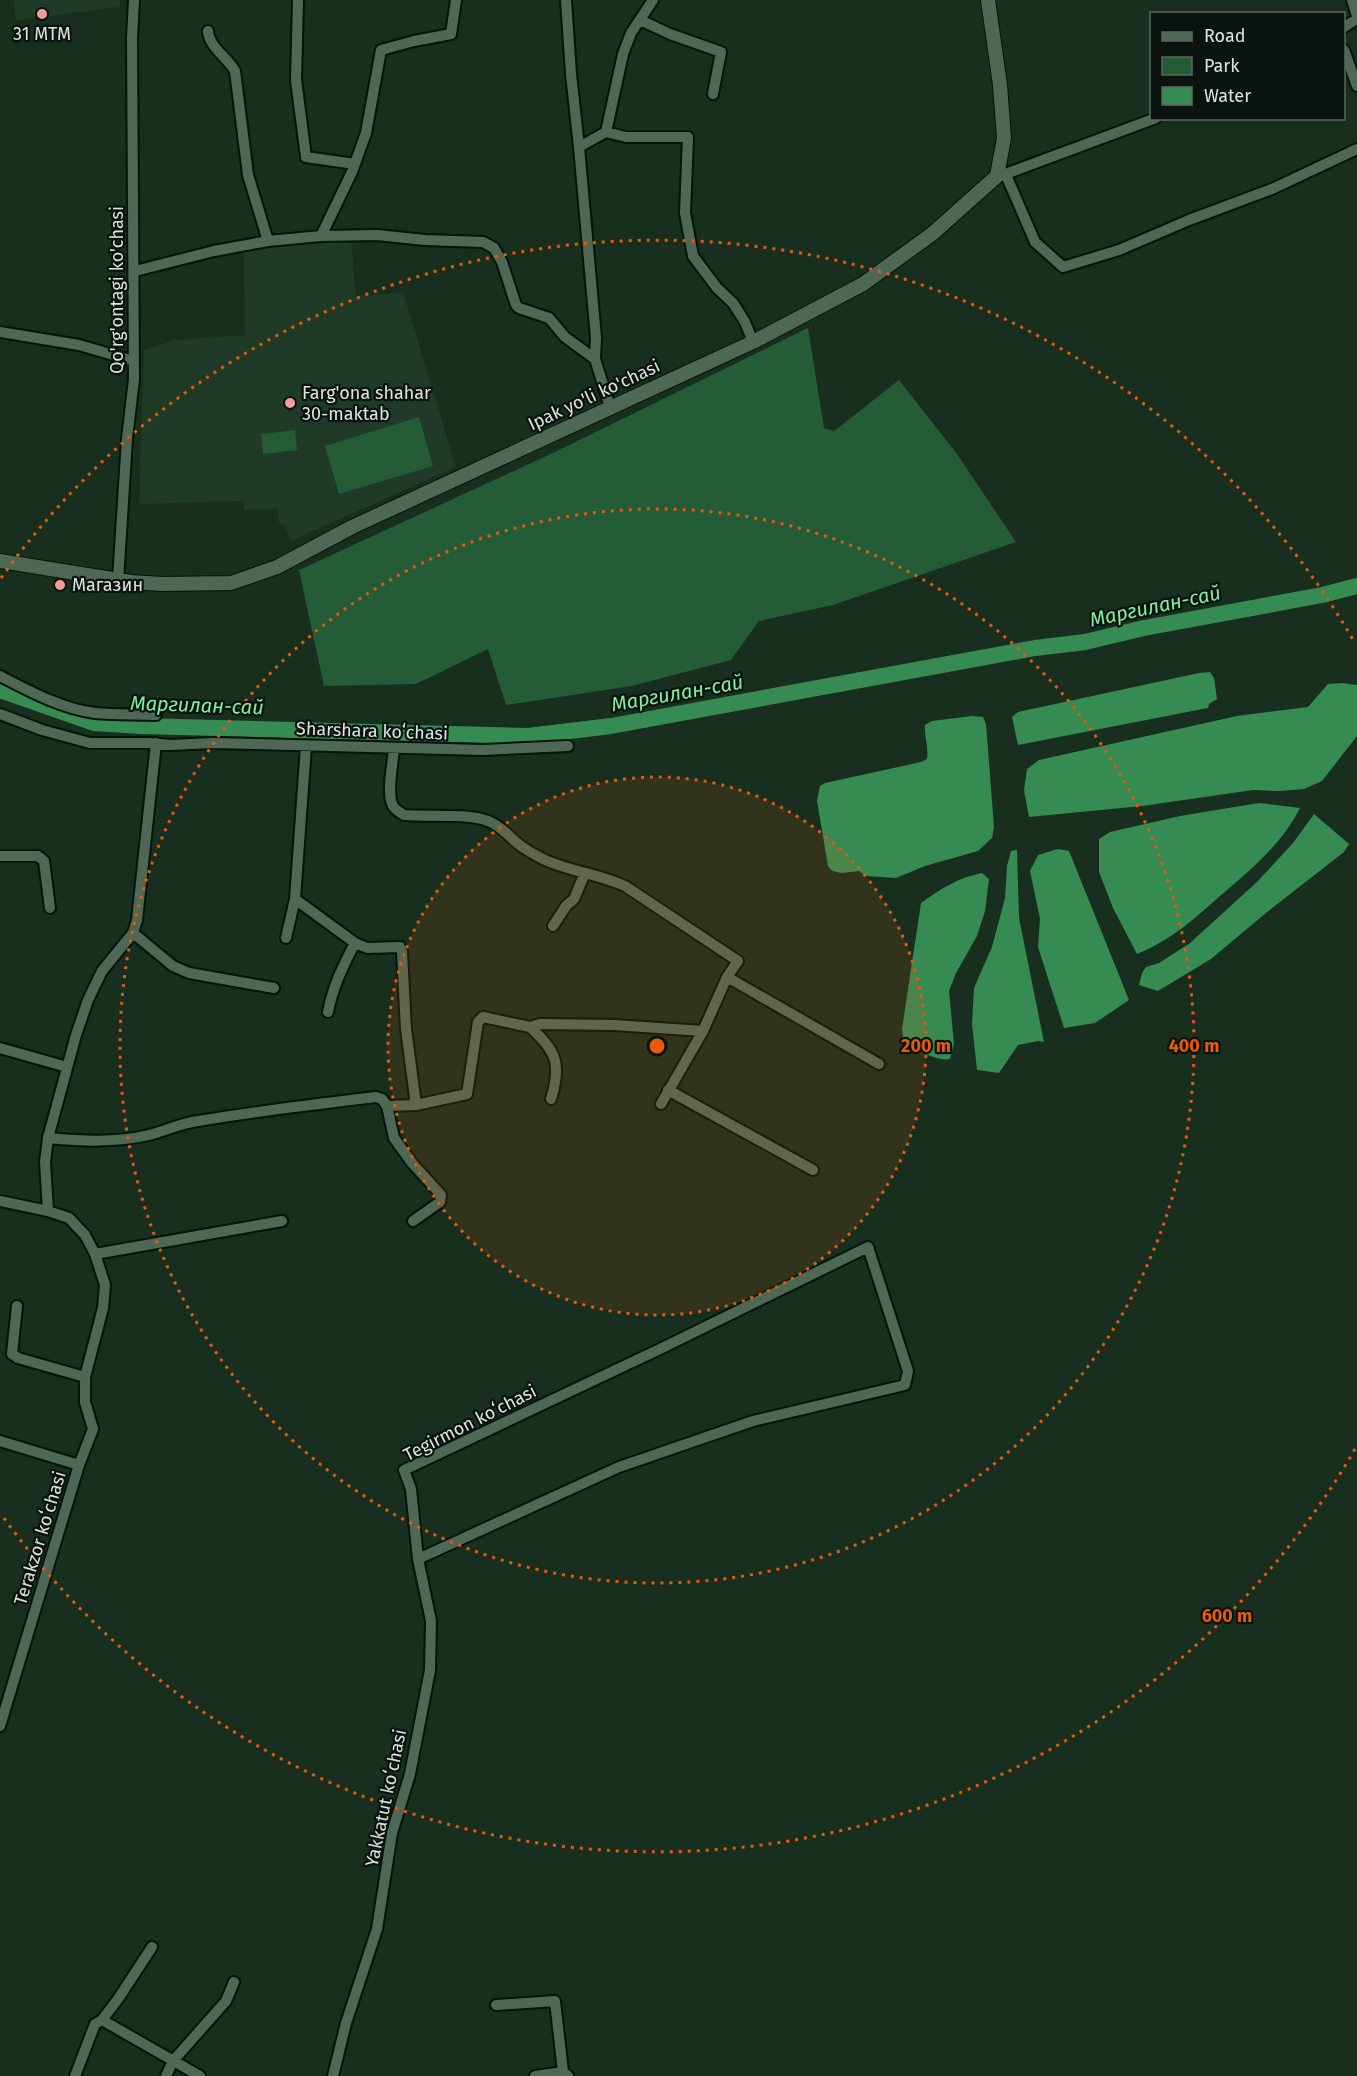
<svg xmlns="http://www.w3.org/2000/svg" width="1357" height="2076" font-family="'Fira Sans',sans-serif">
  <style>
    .built { fill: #1f3a27 }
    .green { fill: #245c37 }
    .water { fill: #368b53 }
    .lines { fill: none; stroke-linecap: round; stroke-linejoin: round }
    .river { stroke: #368b53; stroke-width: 16 }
    .street-casing { stroke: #031608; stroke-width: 14 }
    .secondary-casing { stroke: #031608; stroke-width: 16 }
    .street { stroke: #4f6755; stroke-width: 10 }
    .secondary { stroke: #4f6755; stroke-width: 14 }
    .ring { fill: none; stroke: #e8590c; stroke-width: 3; stroke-dasharray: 3 6 }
    .poi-dot { fill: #f59b9c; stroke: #0a130d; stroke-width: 2 }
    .labels { text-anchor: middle; stroke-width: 4.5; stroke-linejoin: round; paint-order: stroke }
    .poi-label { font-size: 18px; fill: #d9e6dc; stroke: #0a130d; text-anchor: start }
    .street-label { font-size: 18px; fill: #d9e6dc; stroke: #0a130d }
    .water-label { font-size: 20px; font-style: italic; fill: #81efa3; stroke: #0a130d }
    .centre { fill: #e8590c; stroke: #0a130d; stroke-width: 3 }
    .ring-label { font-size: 18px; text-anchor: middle; font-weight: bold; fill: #e8590c; stroke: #0a130d; stroke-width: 4.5; stroke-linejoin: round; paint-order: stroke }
  </style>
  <rect width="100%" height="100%" fill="#182e1e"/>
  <path class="built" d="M14,0H120V7L16,20Z
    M351,240L356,297L403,292L456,467L291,541L284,524H279L278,509L244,510L243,501L139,504L144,350L175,340L245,335L244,250Z"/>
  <path class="green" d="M808,328L824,428L834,431L899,380L957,454L1016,542L833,605L759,621L731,660L632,686L506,705L488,649L416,684L324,686L299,570L555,452Z
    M419,417L433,466L339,494L325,446Z
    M295,430L297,450L263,454L261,434Z"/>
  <path class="water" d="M1210,672L1214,678L1217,699L1209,704L1208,708L1018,745L1012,717L1018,712L1199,673Z
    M1342,683L1357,685V736L1322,781L1304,789L1279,791L1253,790L1142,806L1029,817L1024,790L1027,769L1039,760L1237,716L1308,707L1328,684Z
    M972,716L983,717L986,724L994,827L992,838L978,851L925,866L896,878L866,876L859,871L842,873L832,871L828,866L817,801L820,786L825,783L921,762L927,759C929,748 924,737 925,725L932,721Z
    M1259,803L1300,808C1283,842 1255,866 1227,890C1197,916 1174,939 1137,954L1113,908L1099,872V839L1110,832L1180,816Z
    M1314,814L1349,844L1344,852L1266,913L1211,959L1158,991L1139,985L1142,973L1146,967L1159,963L1190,943L1257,882L1293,843Z
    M1058,849L1069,851L1129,1000L1095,1023L1064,1028L1038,947L1040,919L1030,871L1038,855Z
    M1017,850L1019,918L1044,1042L1038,1041L1018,1045L999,1073L977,1070L972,1024L974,988L992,947L1005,898L1007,866L1011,851Z
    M982,873L989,879L985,911L977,936L956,973L949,991L954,1044L950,1059C935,1062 914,1048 903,1038L902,1029L921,903C939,890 959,877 982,873Z"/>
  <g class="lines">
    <path class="river" d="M0,690L94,723L141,726L528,736L611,726L1035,648L1085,642L1144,628L1322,595L1357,586"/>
    <g class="street-casing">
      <path id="street" d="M298,0L296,80L306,157L355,164
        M566,0L571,74L579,147
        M1352,0L1357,16
        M640,20L670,34L721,52L713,94
        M1344,27L1357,19
        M208,31C209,47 227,57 235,71L248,175L268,241
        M1344,50L1357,86
        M606,132L626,137H688L685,213L693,256L717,288L733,303L745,322L753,342
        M1006,175L1035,242L1063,267L1119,250L1189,220L1272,189L1357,149
        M1000,176L1156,118
        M321,236L352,172L366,133L381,50L414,41L451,34L456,0
        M135,271L214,251L268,241L321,236L377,235L425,240L483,242L494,248L502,262L516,305L519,308L549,318L565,337L595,359
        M0,332L79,345L134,361
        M610,407L595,359L596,338L579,147L606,132L623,54L631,33L653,0
        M118,580L127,439L134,379L132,38L134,0
        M0,676C29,691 62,709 95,713C115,715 136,714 156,715
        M0,714L42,730L90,743H148L170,745L213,743L483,750L568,746
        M394,749C393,763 386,794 393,806C396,811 400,812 404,815C429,817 466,813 488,821C502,826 510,838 521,846C528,851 537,856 545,860C572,872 599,874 625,886L738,961L727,977L703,1031L661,1104
        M0,856H38L44,861L50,908
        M295,899L355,943L367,948L400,947L402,952L406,1029L416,1105
        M553,926L566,906L574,899L585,873
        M133,933L173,966L189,973L274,988
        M286,938L295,899L306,746
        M727,977L879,1064
        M328,1012C333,986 343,966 355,943
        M530,1027C556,1051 562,1063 551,1099
        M0,1048L67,1067
        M668,1090L813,1170
        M387,1106L394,1138L412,1163L441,1195L440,1202L413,1221
        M48,1138C82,1141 115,1143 149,1135C165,1131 181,1123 198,1121C257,1111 317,1104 376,1097L382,1099L387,1106L416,1105L467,1094L478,1022L483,1017L530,1027L540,1024L614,1025L703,1031
        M0,1201L48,1211L69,1218L85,1235L95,1254L105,1285L103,1308L85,1377V1402L93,1429L79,1465L0,1726
        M48,1211L45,1162L48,1138L76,1035L88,1000L102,971L133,933L137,920L156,743
        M95,1254L282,1221
        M17,1306L12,1354L18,1358L85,1377
        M0,1441L79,1465
        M496,2005L555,2001L563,2072L568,2076
        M102,2020L118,1999L152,1947
        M75,2076L95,2024L102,2020L200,2076
        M166,2076L173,2061L226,2001L234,1982
        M333,2076L346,2023L377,1929L392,1833L410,1774L430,1670L431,1621L418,1559L411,1489L404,1470L660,1349L868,1247L908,1371L905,1385L753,1421L619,1467L418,1559
        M535,2076L563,2072"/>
    </g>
    <g class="secondary-casing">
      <path id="secondary" d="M0,561L131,582L162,584L231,583L277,567L352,527L753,342L863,284L932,234L997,176L1004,138L1000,85L988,0"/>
    </g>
    <use href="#street" class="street"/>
    <use href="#secondary" class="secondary"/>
  </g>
  <circle cx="657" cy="1046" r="269" fill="#e8590c" fill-opacity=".12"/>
  <g class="ring">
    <circle cx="657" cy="1046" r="269"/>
    <circle cx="657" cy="1046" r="537"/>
    <path d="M1355 1449A806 806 0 0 1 1 1514M1 578A806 806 0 0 1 1355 643"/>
  </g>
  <g class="poi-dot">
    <circle cx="42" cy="14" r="6"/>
    <circle cx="290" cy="403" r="6"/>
    <circle cx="60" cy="585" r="6"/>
  </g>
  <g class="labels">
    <g class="poi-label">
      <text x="42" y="40" text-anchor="middle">31 MTM</text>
      <text x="302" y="399">Farg'ona shahar<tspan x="302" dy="21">30-maktab</tspan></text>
      <text x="72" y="591">Магазин</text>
    </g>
    <g class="street-label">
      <text transform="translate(117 290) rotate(-90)" y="6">Qo'rg'ontagi ko'chasi</text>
      <text transform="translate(594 395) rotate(-25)" y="6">Ipak yo'li ko'chasi</text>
      <text transform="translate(372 731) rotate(2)" y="6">Sharshara koʻchasi</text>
      <text transform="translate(470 1423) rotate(-27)" y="6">Tegirmon koʻchasi</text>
      <text transform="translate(40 1538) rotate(-73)" y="6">Terakzor koʻchasi</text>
      <text transform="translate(386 1798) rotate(-78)" y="6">Yakkatut koʻchasi</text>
    </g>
    <g class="water-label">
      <text transform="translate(1155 606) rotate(-12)" y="7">Маргилан-сай</text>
      <text transform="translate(677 693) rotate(-10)" y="7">Маргилан-сай</text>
      <text transform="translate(197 705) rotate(2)" y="7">Маргилан-сай</text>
    </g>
  </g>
  <circle cx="657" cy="1046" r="9" class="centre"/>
  <g class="ring-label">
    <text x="926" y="1052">200 m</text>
    <text x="1194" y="1052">400 m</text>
    <text x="1227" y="1622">600 m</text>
  </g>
  <rect x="1150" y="12" width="195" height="108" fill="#0a130d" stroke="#5d6760" stroke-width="1.5"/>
  <rect x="1162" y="32" width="30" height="9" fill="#4f6755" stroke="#5d6760" stroke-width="1.5"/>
  <text x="1204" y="42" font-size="18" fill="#d9e6dc">Road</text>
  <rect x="1162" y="57" width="30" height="18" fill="#245c37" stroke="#5d6760" stroke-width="1.5"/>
  <text x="1204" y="72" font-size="18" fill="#d9e6dc">Park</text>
  <rect x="1162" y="87" width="30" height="18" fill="#368b53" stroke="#5d6760" stroke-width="1.5"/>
  <text x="1204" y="102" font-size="18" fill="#d9e6dc">Water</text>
</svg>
